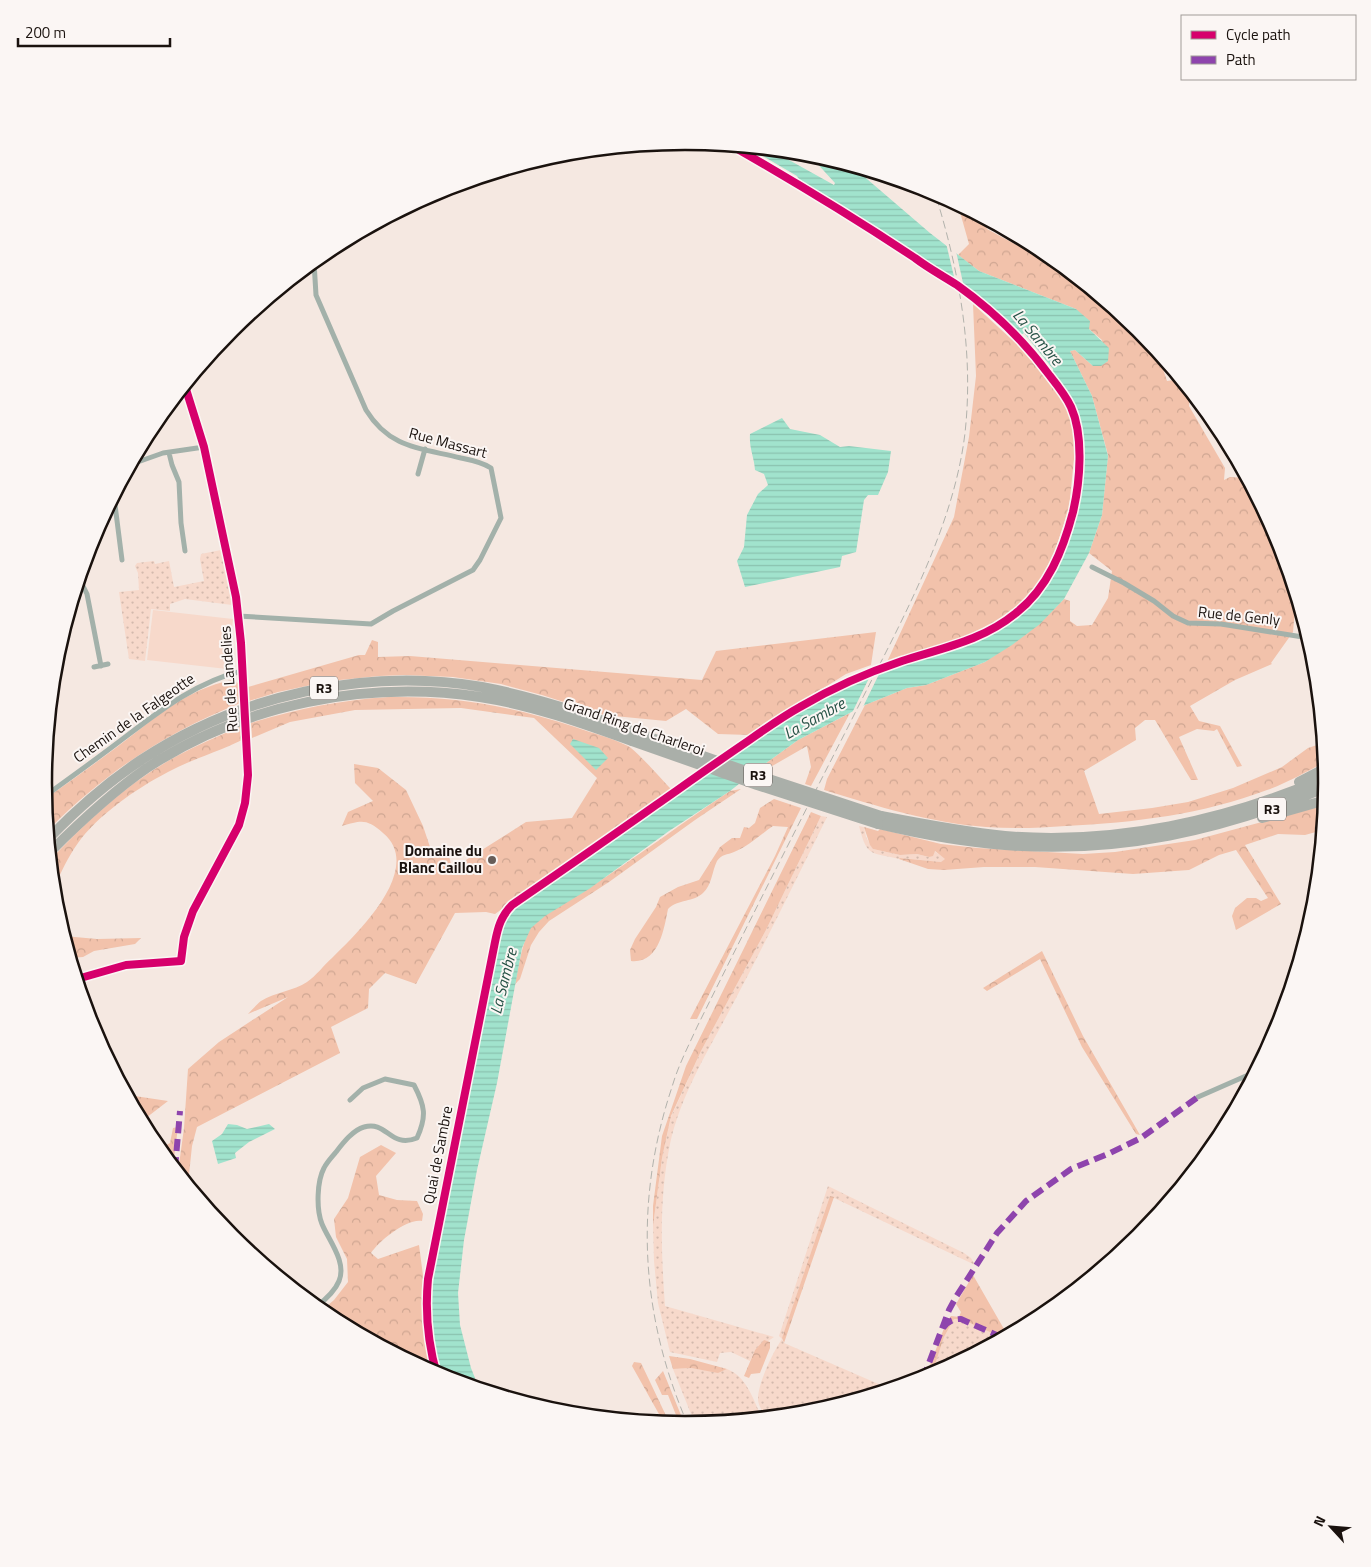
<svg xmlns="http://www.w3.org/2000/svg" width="1371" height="1567" font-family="'Titillium Web',sans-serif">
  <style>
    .grass { fill: url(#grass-dots) }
    .forest { fill: url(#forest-crowns) }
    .pitch { fill: #f7d9cb }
    .water { fill: url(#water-rules) }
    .pier { fill: #f5e8e1 }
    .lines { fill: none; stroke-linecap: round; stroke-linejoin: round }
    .minor { stroke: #a3b1aa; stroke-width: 5 }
    .motorway { stroke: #aaafa9; stroke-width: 10 }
    .rail { stroke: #b2b2ac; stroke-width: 1; stroke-dasharray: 8 4; stroke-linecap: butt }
    .minor-bridge { stroke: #a3b1aa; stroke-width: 5 }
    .motorway-bridge { stroke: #aaafa9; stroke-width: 10 }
    .quiet { stroke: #8e44ad; stroke-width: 6; stroke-dasharray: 12 6; stroke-linecap: butt }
    .cycleway-casing { stroke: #fbf6f4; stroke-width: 11 }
    .cycleway { stroke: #d6006c; stroke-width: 8 }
    .poi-dot { fill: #675d58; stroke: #fbf6f4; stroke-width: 2 }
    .labels { text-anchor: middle; stroke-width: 4; stroke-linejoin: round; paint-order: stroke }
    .shield { fill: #fbf6f4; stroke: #5e5653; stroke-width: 1 }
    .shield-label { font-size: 14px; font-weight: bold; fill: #1a120e }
    .street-label { font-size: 15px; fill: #1a120e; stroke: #fbf6f4 }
    .poi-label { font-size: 15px; font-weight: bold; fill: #1a120e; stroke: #fbf6f4; text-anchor: end }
    .water-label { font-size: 16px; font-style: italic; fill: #255145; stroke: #fbf6f4 }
    .rim { fill: none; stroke: #1a120e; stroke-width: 2.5 }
  </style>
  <defs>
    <pattern id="grass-dots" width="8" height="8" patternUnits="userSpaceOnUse" patternTransform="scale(1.25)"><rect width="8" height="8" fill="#f7d9cb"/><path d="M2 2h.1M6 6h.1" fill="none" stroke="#d3b9ad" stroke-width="1.8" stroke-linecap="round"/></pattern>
    <pattern id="forest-crowns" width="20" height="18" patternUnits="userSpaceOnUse" patternTransform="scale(1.25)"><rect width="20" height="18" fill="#f2c2ab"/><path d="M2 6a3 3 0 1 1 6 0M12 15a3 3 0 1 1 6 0" fill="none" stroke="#cfa692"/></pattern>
    <pattern id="water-rules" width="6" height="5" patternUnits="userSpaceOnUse" patternTransform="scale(1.25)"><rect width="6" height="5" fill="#a1e3cd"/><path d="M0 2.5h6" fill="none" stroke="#8ac2af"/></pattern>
  </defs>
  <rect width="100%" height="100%" fill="#f5e8e1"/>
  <path class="grass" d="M221,550L232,605L185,599L170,604V611L151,609L145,661L129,659L119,592L139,590L138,573L135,566L137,563L154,561L155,564L169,561L174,587L204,581L200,559L201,554Z
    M821,816L827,817C797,878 767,939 735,1000C711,1046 681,1093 670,1144C659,1198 661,1252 665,1306L774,1337L755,1350L750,1361L731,1352L720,1353L717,1362L670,1352L658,1303L654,1261L653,1226L662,1158L671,1117L701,1051L766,930Z
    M859,826L864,827L866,837L873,849L900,855L917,854L929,857L934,851L946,859L941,862L901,858L899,859C870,852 867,857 859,826Z
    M828,1186L964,1253L971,1258L975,1265L830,1196L782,1339L784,1343L890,1389L810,1413L765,1417C763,1412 758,1405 758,1399C758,1383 773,1352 782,1339L779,1336Z
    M954,1319H961L1003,1338L931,1377L944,1337Z
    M691,1368L718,1372L727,1369C747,1377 753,1399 762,1418L695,1424L673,1369Z"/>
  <path class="forest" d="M958,205L984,219L987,229L1052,264L1061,266L1139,330L1157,351L1167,381L1180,379L1183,383L1182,387L1184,390L1190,392L1189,406L1225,468L1224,480L1230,477L1247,478L1279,538L1300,608L1295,609L1293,632L1271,663L1272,664L1235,680L1190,706L1199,721L1220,726L1242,766L1237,767L1217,729L1214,731L1197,729L1179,737L1198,780H1191L1155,720H1145L1135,728L1136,740L1084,771L1099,814L1152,808L1188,802L1233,788L1282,767L1308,748L1323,743L1325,762C1306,772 1287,783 1267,790C1204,814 1133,823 1066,826C1040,828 1013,829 986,827C931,823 876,806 824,790L827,779L865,705L907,688L926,685L985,662L1039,624L1064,599L1070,601V621L1077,626L1092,625L1108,598L1112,571L1089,553L1102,515L1108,455L1092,396L1070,351L1075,350L1093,366L1102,340L1089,329L1076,309L979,271L958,255L969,244Z
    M973,304L1035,361L1064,395L1077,430L1069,508L1052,560L1041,588L986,629L886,664L954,517L969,437L976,376Z
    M876,632L871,665L846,674L749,735L718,734L686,709L666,721L604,715L542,695L501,684L453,677L404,675L379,676L330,681L278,692L249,701L248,687L359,655H365L372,640L378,642V657L410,656L702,680L716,651Z
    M232,680L240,684V703C164,734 107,771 48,830L45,799C69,782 93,765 117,747C154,719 186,689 232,680Z
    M389,697C457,696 510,706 575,727C592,733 612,738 628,746C638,752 662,780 671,789L495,914L486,912L455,913L416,984L385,973L369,989L368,1008L331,1027L340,1053L197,1127L192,1146L188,1184L178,1172L184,1128L188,1069L219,1042L288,997L248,1014C252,1010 257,1004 261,1001C275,992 294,991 307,982C316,976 324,965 332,958C358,933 425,868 383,833C367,819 362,820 342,826L348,812L373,801L355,783L354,764L378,768L406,790L423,826L432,853L449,856L453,872L466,860L526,822L572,818L597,778L534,718L461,708L355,710L290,722L252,738L251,723C296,709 341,700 389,697Z
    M850,713L811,786L805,784L811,767L807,746L767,769L762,766L798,740Z
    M241,726L242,740C218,752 192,759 168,772C137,788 98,815 78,843C68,857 61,872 54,888L51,859C88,820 128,783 175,757C197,745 219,736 241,726Z
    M741,789L695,820L609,882L549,921L539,932L531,945L520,979L515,984C519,966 521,946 530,929C540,913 573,899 589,888C637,857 682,823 730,791Z
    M774,799L801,808L697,1019H690L775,856L788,827L773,826C761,834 748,847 734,852C727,855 722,854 717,861C712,871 712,885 703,893C694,902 678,899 668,909C664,929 659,964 631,961L630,950L635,939L656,907L660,897L678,887L699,880L720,847L732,838H740L744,827L749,828L755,823L760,808Z
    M1325,805L1323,830L1305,835L1278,834L1245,845L1281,904L1236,930L1232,916L1235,908L1247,898H1256L1261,901L1268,898L1236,850L1219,855L1189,870L1133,874L1035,867H984L944,870L928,869L899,859L900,858L941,862L945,859L935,851L933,856L929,857L917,854L900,855L873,849L870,845L864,827L878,831L880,829L941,844L977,848L1083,854L1115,852L1195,840Z
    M811,812L821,816L766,930L701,1051L671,1116L662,1158L653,1226V1206L662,1136L686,1066Z
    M64,936L97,939L141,938L135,944L94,951L83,957L71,958Z
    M1042,951L1083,1036L1140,1135L1136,1134L1082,1047L1040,959L987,991L983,988Z
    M128,1095L168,1101L142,1121Z
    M178,1127L173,1166L159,1149L170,1143L173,1128Z
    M381,1145L396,1153L376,1176L379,1195L397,1200L417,1201L423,1214L422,1221C407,1218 379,1241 371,1253L378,1259L419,1245L424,1283L422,1309L434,1373L329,1317L321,1311L334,1300L348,1282L347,1259L336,1237L334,1219L348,1198L360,1157Z
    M830,1196L834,1197L784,1343L782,1338Z
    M973,1275L1008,1336L1003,1338L961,1319H954L944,1337L931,1377L925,1378L946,1323L951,1316L959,1317L961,1312L956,1304Z
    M764,1340L770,1342V1348L760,1373L751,1374L749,1378L744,1376L755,1350Z
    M669,1356L690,1359L727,1369L718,1373L691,1368L673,1369Z
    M634,1362L641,1363L670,1424L664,1423L632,1366Z
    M663,1371L685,1425H680L668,1395H662L655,1380Z"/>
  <path class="pitch" d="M153,610L233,619L227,669L147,660Z"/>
  <path class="water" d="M749,148L771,150L834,185L835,183L813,159L814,157L812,154L857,168L867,179L930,233L979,271L1076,309L1090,321L1089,329L1109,348L1108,361L1101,366H1093L1075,350L1070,351L1092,396L1108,456L1102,515L1089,553L1064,599L1040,624L1012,645L985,662L926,685L907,688L865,705L798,740L762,766L730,791L669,831L589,889L545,916L531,928L522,948L497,1083L477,1170L464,1240L458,1293L460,1325L471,1368L479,1388L443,1377C429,1337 431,1301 435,1259L481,1023L500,934L506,918L514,908C561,875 608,842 655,810C698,779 740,746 785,719C819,698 855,679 893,667C915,659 937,655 959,648C1030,623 1064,574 1078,503C1084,475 1085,432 1074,405C1069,394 1060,383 1053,373V369L1024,333L1019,336L968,290L847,211L800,182L797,176Z
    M782,418L790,429L820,435L840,447L849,446L891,451L888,472L878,495H868L864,500L856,552L842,556L840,567L745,587L737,561L744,547L747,515L758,494L768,485L764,474L755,470C754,456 749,449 750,434Z
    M573,739L599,748L608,758L596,770L570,744Z
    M228,1124L237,1125L247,1129L269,1124L275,1129L249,1142L235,1153L236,1158L218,1164L212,1141L222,1134Z"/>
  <path class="pier" d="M946,243L956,251L965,292L956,285Z
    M882,668L862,709L852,713L872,672Z"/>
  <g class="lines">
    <path class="minor" d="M185,386L204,447L236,597L241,643L244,689
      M169,453L172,465L179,482L181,523L185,551
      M132,464L163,453L204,447
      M418,474L425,449
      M114,497L122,560
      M1092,567L1124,583L1154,601L1173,616L1188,623L1221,624L1309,638
      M80,580L87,594L101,666
      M238,616L371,624L393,611L473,570L480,560L501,518L491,468C482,462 471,460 461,458C421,448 390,449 366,410L316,295L314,262
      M94,667L108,664
      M45,796C70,778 95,760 120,741C157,713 195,682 242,671
      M77,979L126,965L181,961C182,948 183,936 187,923C199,888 226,859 239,825C249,798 248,769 247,741
      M1198,1097L1255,1072
      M316,1307C325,1300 335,1291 339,1281C347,1262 329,1241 322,1224C316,1209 317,1181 324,1168C327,1162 332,1157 336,1152C343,1143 353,1130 364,1127C387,1120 390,1149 417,1138C427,1116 425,1106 414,1085L385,1079L363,1088L350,1100
      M437,1375C428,1344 425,1311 428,1279L495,942"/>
    <path class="motorway" d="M1299,782L1326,768
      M881,816C922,824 963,832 1005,836C1115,845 1226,821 1327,777
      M1262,818L1326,800
      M878,824C920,834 962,842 1005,845C1119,854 1222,830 1327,787
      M49,838C77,809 108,782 141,760C239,695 366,667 482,687C535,697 584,714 635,732
      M50,852C81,821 112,792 147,768C244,704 366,680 480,697C532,705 582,723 632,741"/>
    <path class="rail" d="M688,1425C640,1315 634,1201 672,1087C678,1066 688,1047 697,1027C747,926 798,825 849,725C894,634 953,534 965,433C974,351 959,270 935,193"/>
    <path class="minor-bridge" d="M244,689L247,741"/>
    <path class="motorway-bridge" d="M635,732L760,776L881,816
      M632,741L757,785L878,824"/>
    <path class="quiet" d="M175,1169L180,1111
      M943,1328C948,1321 953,1319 961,1319L1003,1338
      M923,1379L949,1310L956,1297L997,1233L1026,1201L1071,1169L1110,1153L1141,1138L1198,1097"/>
    <g class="cycleway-casing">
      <path id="cycleway" d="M77,979L126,965L181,961L184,937L193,911L239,825L245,803L248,775L241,643L236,597L204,447L185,386
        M437,1375C428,1344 425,1311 428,1279L495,942C498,927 501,916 512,905C560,872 608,839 656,805C686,784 717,762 748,741C765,729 782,717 800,707C832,688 866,673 902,661C942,648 982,641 1016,613C1048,588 1063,550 1073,512C1080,482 1084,436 1071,407C1066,396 1058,386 1050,376C1025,342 992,310 957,285C943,276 928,268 915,258C856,219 795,182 734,147"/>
    </g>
    <use href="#cycleway" class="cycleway"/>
  </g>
  <circle class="poi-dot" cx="492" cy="860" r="5"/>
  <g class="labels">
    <g class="shield">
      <rect x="310" y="676.5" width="28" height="23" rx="4"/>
      <rect x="744" y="763.5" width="28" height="23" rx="4"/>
      <rect x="1258" y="797.5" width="28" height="23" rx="4"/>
    </g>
    <g class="shield-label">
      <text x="324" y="693">R3</text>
      <text x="758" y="780">R3</text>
      <text x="1272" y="814">R3</text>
    </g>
    <g class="street-label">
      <text transform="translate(448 443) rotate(15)" y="5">Rue Massart</text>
      <text transform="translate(1239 616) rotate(6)" y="5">Rue de Genly</text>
      <text transform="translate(229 679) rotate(-94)" y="5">Rue de Landelies</text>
      <text transform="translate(134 718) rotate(-35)" y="5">Chemin de la Falgeotte</text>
      <text transform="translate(634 727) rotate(19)" y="5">Grand Ring de Charleroi</text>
      <text transform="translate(438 1155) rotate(-79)" y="5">Quai de Sambre</text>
    </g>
    <g class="poi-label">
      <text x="482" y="856">Domaine du<tspan x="482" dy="17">Blanc Caillou</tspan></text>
    </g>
    <g class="water-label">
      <text transform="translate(1038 337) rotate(50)" y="6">La Sambre</text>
      <text transform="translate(814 718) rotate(-29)" y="6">La Sambre</text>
      <text transform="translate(503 981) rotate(-76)" y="6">La Sambre</text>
    </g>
  </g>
  <path d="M0 0H1371V1567H0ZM52 783a633 633 0 1 1 1266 0a633 633 0 1 1-1266 0Z" fill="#fbf6f4" fill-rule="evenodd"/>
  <path class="rim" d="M52 783a633 633 0 1 1 1266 0a633 633 0 1 1-1266 0Z"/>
  <rect x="1181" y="15" width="175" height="65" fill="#fbf6f4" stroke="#a19b98"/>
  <rect x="1191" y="31" width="25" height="8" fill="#d6006c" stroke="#a19b98"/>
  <text x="1226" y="40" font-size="15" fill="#1a120e">Cycle path</text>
  <rect x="1191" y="56" width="25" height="8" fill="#8e44ad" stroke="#a19b98"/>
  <text x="1226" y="65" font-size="15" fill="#1a120e">Path</text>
  <g transform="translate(1331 1527) rotate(296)" stroke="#fbf6f4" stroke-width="4" paint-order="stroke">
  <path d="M0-4L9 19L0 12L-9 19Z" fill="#1a120e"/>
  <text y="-8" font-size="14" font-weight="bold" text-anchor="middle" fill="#1a120e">N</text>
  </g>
  <path d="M18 38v8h152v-8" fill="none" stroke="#1a120e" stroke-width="2.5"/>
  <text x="25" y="38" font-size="15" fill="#1a120e" stroke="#fbf6f4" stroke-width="4" paint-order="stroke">200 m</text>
</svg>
